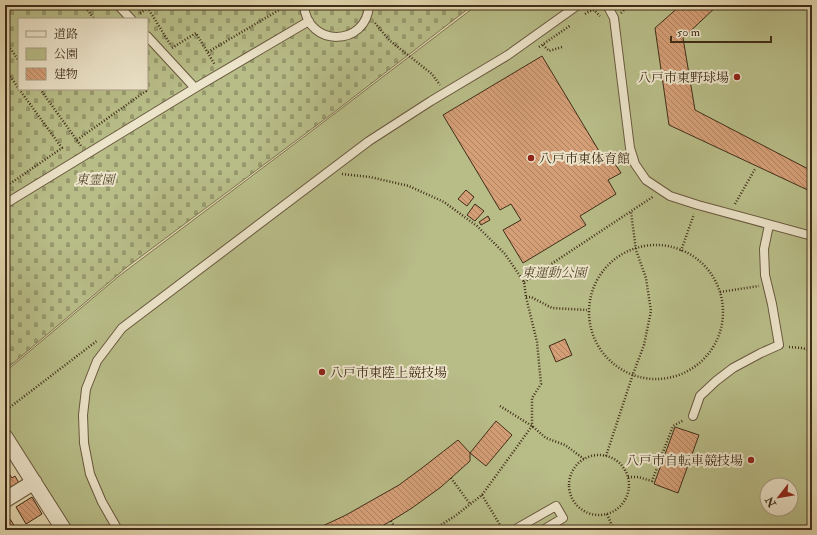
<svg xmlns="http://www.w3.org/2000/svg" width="817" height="535" font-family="'IM FELL Double Pica','Noto Serif JP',serif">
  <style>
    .cemetery { fill: url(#cemetery-stones); stroke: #7c7550; fill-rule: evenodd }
    .park { fill: #b8bd88; stroke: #7c7550; fill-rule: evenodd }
    .building { fill: url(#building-back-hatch); stroke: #402d18 }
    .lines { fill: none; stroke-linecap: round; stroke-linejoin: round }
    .service-casing { stroke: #69583e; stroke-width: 10 }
    .minor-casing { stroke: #69583e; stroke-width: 17 }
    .path { stroke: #402d18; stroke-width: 2.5; stroke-dasharray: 1 2; stroke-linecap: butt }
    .service { stroke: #ede5cb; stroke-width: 8 }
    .minor { stroke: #ede5cb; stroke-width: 15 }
    .poi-dot { fill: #8f2418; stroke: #ede5cb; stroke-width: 1.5 }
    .labels { text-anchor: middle; stroke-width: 4; stroke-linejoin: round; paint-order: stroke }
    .poi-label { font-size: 13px; fill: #402d18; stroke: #ede5cb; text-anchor: end }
    .park-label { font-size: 13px; font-style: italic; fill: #584a2e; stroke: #ede5cb }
  </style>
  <defs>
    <pattern id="cemetery-stones" width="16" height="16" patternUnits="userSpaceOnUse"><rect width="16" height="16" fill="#b8bd88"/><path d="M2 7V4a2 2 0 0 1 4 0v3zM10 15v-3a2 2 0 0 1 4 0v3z" fill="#979a6e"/></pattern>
    <pattern id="building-back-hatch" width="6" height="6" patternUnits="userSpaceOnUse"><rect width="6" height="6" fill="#d59f77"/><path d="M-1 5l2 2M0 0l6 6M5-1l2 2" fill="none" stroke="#ae8261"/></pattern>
  </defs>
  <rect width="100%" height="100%" fill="#e3d7af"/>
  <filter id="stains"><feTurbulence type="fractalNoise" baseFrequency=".005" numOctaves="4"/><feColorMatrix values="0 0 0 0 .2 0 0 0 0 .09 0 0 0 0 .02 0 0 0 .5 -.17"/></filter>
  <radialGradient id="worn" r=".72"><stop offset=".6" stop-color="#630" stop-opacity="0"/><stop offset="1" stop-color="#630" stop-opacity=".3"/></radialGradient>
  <path class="cemetery" d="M5,5H473L333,113L127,267L5,370ZM19,19H147V89H19Z"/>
  <path class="park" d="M477,5H812V530H64L5,437V372L119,276L325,121ZM767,485H791V509H767Z"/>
  <path class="building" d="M681,5H718L683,38L695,110L812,171V192L669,125L655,28Z
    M542,56L599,151L593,155L596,160L608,153L621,173L608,180L616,194L580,216L586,225L523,263L503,230L521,220L511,204L500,210L443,115Z
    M466,190L474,197L467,206L458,199Z
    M475,204L484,211L475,221L467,215Z
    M488,216L490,220L481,225L479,222Z
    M565,339L572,355L556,362L549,346Z
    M496,421L512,435L486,466L470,453Z
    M675,427L699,435L678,493L654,484Z
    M458,440L470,453V461L441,487L412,508L396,518L375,530H314L346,515L399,485L422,468Z
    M8,472L12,478L15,476L19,483L5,491V474Z
    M32,497L42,514L26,524L16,507Z
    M10,519L17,530H5V522Z"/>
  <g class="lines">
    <g class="service-casing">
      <path id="service" d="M118,5L131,19
        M304,5C307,48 367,47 369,5
        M607,5L614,18L630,148L635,164L646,180L670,196L698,205L812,236
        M147,36L195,88
        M5,204L195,88L309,21
        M693,416L700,396L716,381L733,368L761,353L779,345L772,304L765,275L764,249L769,225
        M118,530L102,502L90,474L84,443L83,415L86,389L97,361L122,328L369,141L431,101L508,55L578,5
        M514,530L556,506L563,518L543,530"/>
    </g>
    <g class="minor-casing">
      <path id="minor" d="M5,437L64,530
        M5,500L34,482"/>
    </g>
    <path class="path" d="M84,5L94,19
      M146,5L170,44
      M140,13L148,8
      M621,13L629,5
      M585,14L590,11L594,10L600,16
      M375,23L389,40L432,74L440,85
      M5,41L19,61
      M543,45L549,51L562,47
      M539,47L571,25
      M172,48L196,33L215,65
      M208,52L279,10L276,5
      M5,69L19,89
      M40,89L81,146
      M77,140L146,91L144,89
      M342,174L370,177L409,186L444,202L477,226L505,254L524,282L526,297L537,342L541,384L532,398V426L482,495L455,516L433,530
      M5,187L62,148L19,89
      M735,204L755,169
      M589 312a67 67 0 1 1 134 0a67 67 0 1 1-134 0Z
      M681,251L694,214
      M524,282L654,196
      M720,292L759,286
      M526,297H531L552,308L587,310
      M789,347L802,348L812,351
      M500,406L532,426L546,438L565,445L584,459
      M5,411L98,340
      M569 485a30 30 0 1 1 60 0a30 30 0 1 1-60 0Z
      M606,456L633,374L644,345L651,311L646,278L636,250L631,212
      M628,477H638L652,481L673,426L684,420
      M451,478L470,504
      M482,495L503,530
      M607,514L614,530
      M391,521L396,530"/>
    <use href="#service" class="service"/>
    <use href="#minor" class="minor"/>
  </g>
  <g class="poi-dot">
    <circle cx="737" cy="77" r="4"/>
    <circle cx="531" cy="158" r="4"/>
    <circle cx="322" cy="372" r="4"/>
    <circle cx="751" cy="460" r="4"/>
  </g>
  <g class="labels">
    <g class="poi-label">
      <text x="729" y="82">八戸市東野球場</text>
      <text x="539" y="163" text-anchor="start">八戸市東体育館</text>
      <text x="330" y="377" text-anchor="start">八戸市東陸上競技場</text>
      <text x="743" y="465">八戸市自転車競技場</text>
    </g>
    <g class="park-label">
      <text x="95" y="184">東霊園</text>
      <text x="554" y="277">東運動公園</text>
    </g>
  </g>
  <rect width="817" height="535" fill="none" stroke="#e3d7af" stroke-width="20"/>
  <rect x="6" y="6" width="805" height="523" fill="none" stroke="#402d18" stroke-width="2"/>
  <rect x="10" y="10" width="797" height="515" fill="none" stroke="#402d18"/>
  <rect x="18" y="18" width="130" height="72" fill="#ede5cb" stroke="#a89b83"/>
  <rect x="26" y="31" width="20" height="6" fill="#ede5cb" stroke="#a89b83"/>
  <text x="54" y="38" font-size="12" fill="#402d18">道路</text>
  <rect x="26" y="48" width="20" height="12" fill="#b8bd88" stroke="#a89b83"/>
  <text x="54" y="58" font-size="12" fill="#402d18">公園</text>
  <rect x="26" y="68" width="20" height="12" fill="url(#building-back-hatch)" stroke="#a89b83"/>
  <text x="54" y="78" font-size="12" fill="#402d18">建物</text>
  <g transform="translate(779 497) rotate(239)"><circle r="19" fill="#ede5cb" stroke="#a89b83"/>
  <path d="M0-3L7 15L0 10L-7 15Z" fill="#8f2418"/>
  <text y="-6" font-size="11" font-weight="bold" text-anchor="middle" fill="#402d18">N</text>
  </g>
  <path d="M671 36v6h100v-6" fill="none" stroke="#402d18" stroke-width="2"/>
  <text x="677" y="36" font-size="12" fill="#402d18" stroke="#ede5cb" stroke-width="3" paint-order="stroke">50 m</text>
  <rect width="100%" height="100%" filter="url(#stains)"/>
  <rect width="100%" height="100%" fill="url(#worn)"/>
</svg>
